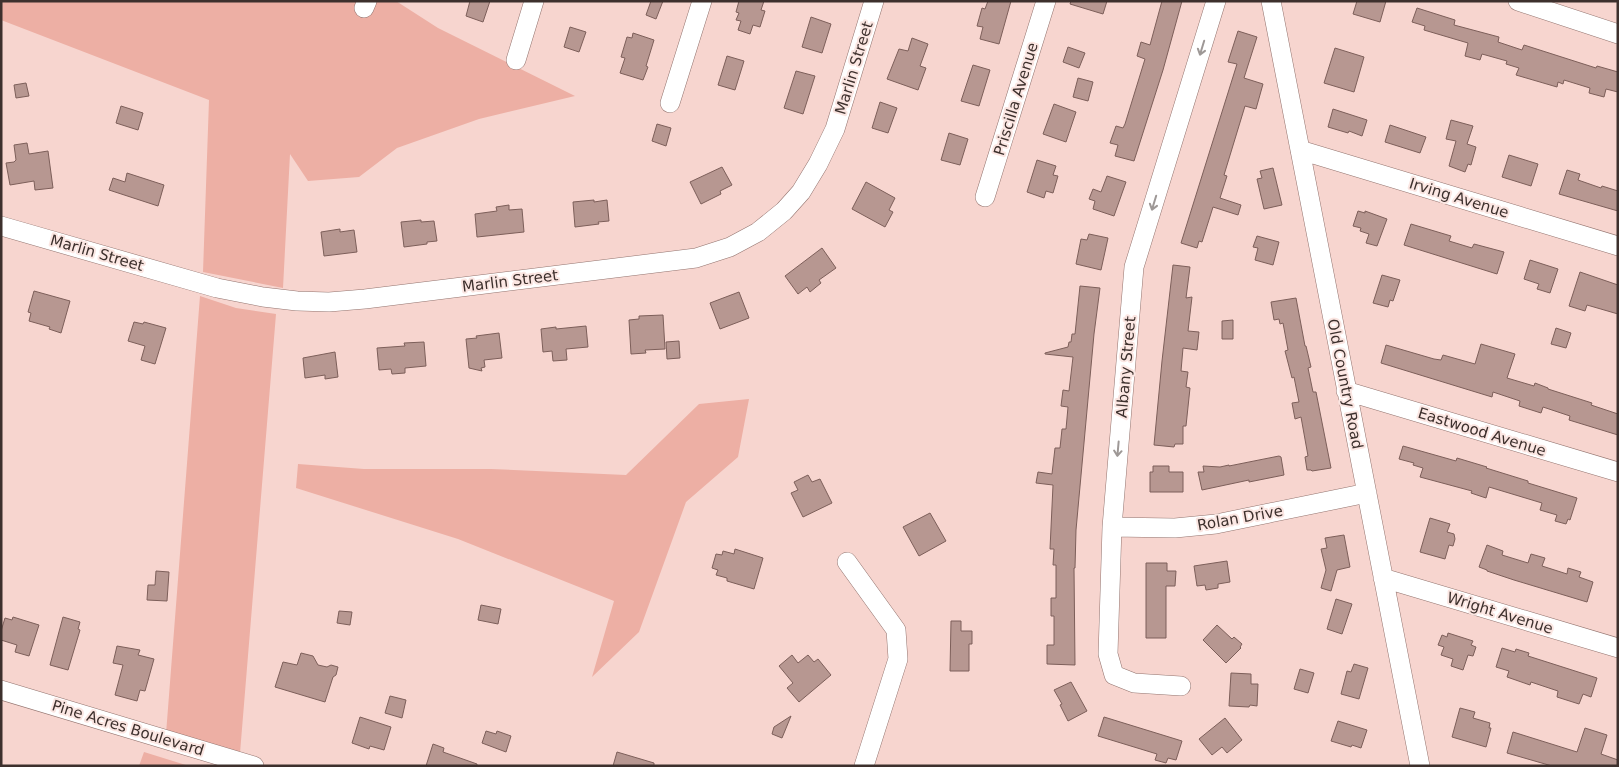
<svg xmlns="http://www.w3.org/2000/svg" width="1619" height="767" font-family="'DejaVu Sans',sans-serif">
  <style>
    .green { fill: #edafa4 }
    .building { fill: #b79791; stroke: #7d5f5a }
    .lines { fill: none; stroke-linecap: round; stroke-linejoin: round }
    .minor-casing { stroke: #93746f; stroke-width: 20 }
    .minor { stroke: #fff; stroke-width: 19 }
    .oneway { stroke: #9e9896 }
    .labels { text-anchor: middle; stroke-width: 4; stroke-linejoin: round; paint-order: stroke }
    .street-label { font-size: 15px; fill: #3d302d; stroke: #fbe6e2 }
  </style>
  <rect width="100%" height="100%" fill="#f7d5cf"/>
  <path class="green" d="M1,1H396L438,28L575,96L479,119L397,148L359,177L308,181L290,154L283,288L203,272L209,100L1,20Z
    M200,296L236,308L276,314L240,753L166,734Z
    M749,399L738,457L686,502L639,632L592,677L614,601L458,539L296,488L298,464L364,469H491L626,475L699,404Z
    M144,752L189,766H139Z"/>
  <path class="building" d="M470,1H490L483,22L466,16Z
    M651,1H663L656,19L646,15Z
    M739,1H764L761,10L765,11L760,27L753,25L750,34L738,30L741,21L736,20L739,13L736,12Z
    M988,1H1011L999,44L980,39L983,27L977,26L982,8L985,9Z
    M1071,1H1107L1103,14L1070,4Z
    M1162,1H1182L1163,70L1134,161L1115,156L1118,145L1110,143L1116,126L1123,128L1125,124L1145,59L1137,56L1141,42L1150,45Z
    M1357,1H1386L1380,22L1353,14Z
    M1417,8L1455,20L1454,25L1499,37L1498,42L1522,50L1524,45L1596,68L1597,66L1618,72V92L1606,89L1604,97L1589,93L1590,88L1564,80L1563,84L1558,82L1557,87L1516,75L1519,68L1506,64L1507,61L1482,54L1480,60L1465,56L1468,43L1424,30L1425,26L1412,22Z
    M811,17L831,24L822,53L802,47Z
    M570,27L586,32L579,52L564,47Z
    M1238,31L1257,37L1244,78L1263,84L1256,109L1245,106L1224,175L1227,176L1220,198L1241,205L1238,215L1213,207L1202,242L1199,241L1197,248L1181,243L1237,64L1228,62Z
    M633,33L654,40L646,66L648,67L643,80L620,73L625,58L621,57L627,37L632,38Z
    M912,38L928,44L920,66L926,68L918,90L887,79L899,49L908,51Z
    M1068,47L1085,53L1079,68L1063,62Z
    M1335,48L1364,57L1354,92L1324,83Z
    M727,56L744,61L735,90L718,85Z
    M973,65L990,70L979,106L961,101Z
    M796,71L815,76L803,114L784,108Z
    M1078,78L1093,82L1088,101L1073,97Z
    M26,83L29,96L16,98L14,85Z
    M880,102L897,108L888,133L872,128Z
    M1054,104L1076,112L1066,142L1043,134Z
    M121,106L143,113L138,130L116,123Z
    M1333,109L1367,120L1362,136L1349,131L1348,133L1328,127Z
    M1451,120L1473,126L1467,144L1476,147L1471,165L1468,164L1465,172L1449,166L1456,141L1446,139Z
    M657,124L671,128L666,146L652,141Z
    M1390,125L1426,137L1420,153L1385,142Z
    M949,133L968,139L960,165L941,160Z
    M27,143L29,154L48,151L53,188L35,190L34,181L10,185L6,163L14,162L16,160L14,145Z
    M1509,155L1538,164L1531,186L1502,177Z
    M1037,160L1056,166L1053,175L1058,176L1053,193L1046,191L1044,198L1027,192Z
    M722,167L732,185L720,191L721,194L701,204L690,182Z
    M1273,168L1282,205L1264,209L1257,179L1262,178L1260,171Z
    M1567,170L1580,174L1578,180L1601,188L1602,186L1618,191V211L1559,194Z
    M127,173L164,185L158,206L109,190L113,178L125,182Z
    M1107,176L1126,182L1114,216L1093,209L1095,201L1089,199L1093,189L1101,192Z
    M866,182L895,198L889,210L893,212L885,227L852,209Z
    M594,200V202L607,200L609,221L598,222L599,224L575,227L573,202Z
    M509,205V210L522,209L524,232L477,237L475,214L497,211L496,207Z
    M1358,211L1365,213V211L1387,219L1377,246L1366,243L1369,234L1360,231L1361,228L1353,226Z
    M421,220V222L434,221L437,241L427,242V244L404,247L401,222Z
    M1411,224L1451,236L1449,241L1472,248L1474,244L1504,252L1497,274L1404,245Z
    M340,229V232L354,230L357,252L324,256L321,232Z
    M1089,234L1108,238L1101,270L1076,264L1081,239L1087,240Z
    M1257,236L1279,242L1273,265L1255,260L1258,248L1253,247Z
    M822,248L836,268L819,280L821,283L810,292L807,287L798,294L785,276Z
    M1530,260L1558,269L1550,293L1537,289L1539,284L1524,279Z
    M1173,265L1190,267L1186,298L1192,297L1188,331L1199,332L1197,350L1183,348L1181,371L1188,372L1186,387L1190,388L1186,426H1183V444H1175L1174,447L1154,445L1162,361Z
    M1580,272L1618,285V314L1587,305L1585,311L1569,306Z
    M1382,275L1400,280L1393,301L1390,300L1388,307L1373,303Z
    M1080,286L1100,288L1094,334L1076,530L1075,568H1074L1075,665L1047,664V645H1054V616H1051V598H1056V565H1053L1054,549H1050L1053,485L1036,483L1038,472L1052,474L1055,448H1060L1062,429H1066L1068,407L1061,406L1063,390L1069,391L1073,357L1045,354V353L1068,347L1069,342H1071L1072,334H1075Z
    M34,291L70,301L61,333L49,329L50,327L29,321L31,313L28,312Z
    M739,292L749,318L720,329L710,303Z
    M1296,298L1305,346H1306L1311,367L1308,368L1313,392H1316L1331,468L1312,471L1311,470H1307L1305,457L1308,456L1301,417L1295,419L1292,403L1299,402L1294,377L1292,378L1285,351L1288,350L1283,323L1280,324L1279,319L1274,320L1271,302Z
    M663,315L665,349L645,350L646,353L631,354L629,320L639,319V316Z
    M1233,320V339H1222V321Z
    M134,322L143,324L144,322L166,328L155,364L141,360L145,346L128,341Z
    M586,326L588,347L566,349L567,360L553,361L552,351L543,352L541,329L556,327V329Z
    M1556,328L1571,333L1566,348L1551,344Z
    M499,333L502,358L484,360L485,367L481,368L482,371L469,368L466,339L477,338L476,336Z
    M679,341L680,358L667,359L666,342Z
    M424,342L426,366L405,368V373L392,374L391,369L379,370L377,348L405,346L404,343Z
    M1481,344L1515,354L1507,378L1534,386L1535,383L1548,388V389L1592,403L1591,405L1618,414V435L1569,420L1570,416L1543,407L1541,413L1519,406L1520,401L1493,392L1492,397L1381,363L1386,345L1434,359L1441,360L1443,355L1475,364Z
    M335,352L338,377L325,379V375L305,378L303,358Z
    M1403,446L1456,461L1457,458L1487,467L1486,468L1528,481V483L1577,498L1570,520L1568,519L1566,524L1555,521L1557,515L1540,510L1542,503L1489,487L1486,498L1471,493L1472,491L1420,477L1423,468L1413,465L1414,463L1399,459Z
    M1279,456L1281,457L1284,475L1249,482V480L1202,490L1198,472H1204L1203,466L1220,467L1229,465V466Z
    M1153,466H1169V472H1183V492H1150V472H1153Z
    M808,475L812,482L820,479L832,503L803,517L791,493L798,490L794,482Z
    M930,513L946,541L919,556L903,527Z
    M1430,518L1450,524L1447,532L1454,534L1455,539L1453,546L1449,545L1445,559L1420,552Z
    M1344,535L1350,567L1337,570L1331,591L1321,588L1326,570L1321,549L1327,548L1325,538Z
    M1487,545L1503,551L1502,555L1528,563L1531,554L1545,558L1542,566L1567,574L1568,568L1581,572L1579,577L1593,582L1587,602L1514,580L1487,571V570L1479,567Z
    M735,549L763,558L754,589L727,581V578L716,575L718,570L712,568L716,554L722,555L723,551L734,554Z
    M1227,561L1230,582L1218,584V588L1206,590L1205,585L1197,586L1194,566Z
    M1146,563H1167V571H1176L1175,586H1166V638H1146Z
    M156,571L169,572L167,601L147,600L148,585H155Z
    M1336,599L1352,604L1342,634L1327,629Z
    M481,605L501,609L498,624L478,620Z
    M339,611L352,612L350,625L337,623Z
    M13,617L39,625L29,656L15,652L17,645L1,640V631L5,618L12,620Z
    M63,617L80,622L78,629L80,630L68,670L50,665Z
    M951,621H961V631H972V644H969V671H950Z
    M1217,625L1232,639L1234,637L1242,644L1240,647L1241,648L1226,663L1203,640Z
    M1448,633L1473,641L1471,645L1476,647L1473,656L1468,655L1463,670L1451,666L1453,659L1441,655L1444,647L1438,645L1442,635L1447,637Z
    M117,646L140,650L138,655L154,659L145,691L140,690L137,701L115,695L123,665L113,663Z
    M1502,648L1515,652L1516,649L1529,653L1528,656L1597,678L1591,697L1583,694L1579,704L1557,697L1558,691L1531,682L1530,685L1507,677L1509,671L1496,667Z
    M301,653L313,656L318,665L327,667L331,665L338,667L336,675L333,677L325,702L275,687L283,662L297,665Z
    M792,655L798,663L808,655L814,662L818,659L831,675L799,702L787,688L793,683L779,666Z
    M1354,664L1368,668L1359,699L1341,694L1347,671L1351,672Z
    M1300,669L1314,673L1308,693L1294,689Z
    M1231,673L1251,674V684H1258L1257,706L1250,705L1249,707L1229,706Z
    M1071,682L1087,711L1068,721L1060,705L1062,704L1054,690Z
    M390,696L406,700L402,718L385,713Z
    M1460,708L1475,712L1473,718L1490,723L1489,728H1491L1486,747L1452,737Z
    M791,716L782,738L772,734L774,727Z
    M360,717L391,727L384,750L370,746L369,749L352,743Z
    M1104,717L1182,741L1176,760L1168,758L1166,763L1155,760L1157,754L1098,736Z
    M1225,718L1242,740L1227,753L1222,747L1212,755L1199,739Z
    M1338,721L1367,730L1361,748L1352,745L1351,747L1331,741Z
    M1585,728L1607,735L1601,754L1618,760V766H1552L1507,753L1513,732L1577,752Z
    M486,731L496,734L497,731L511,736L506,752L482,743Z
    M433,744L444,748L443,752L477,764V766H426Z
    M617,752L654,763V766H613Z"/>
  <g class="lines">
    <g class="minor-casing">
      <path id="minor" d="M1271,1L1420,766
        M1518,1L1618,34
        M364,8L367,1
        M516,60L534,1
        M670,103L702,1
        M1300,150L1618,246
        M985,197L1046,1
        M1,226L217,288L263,297L297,301L329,302L365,299L696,258L730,247L758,232L784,211L801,192L818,164L835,129L874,1
        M1346,391L1618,472
        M1112,527L1175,528L1216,524L1367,493
        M847,562L896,630L898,659L864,766
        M1383,578L1618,648
        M1181,686L1134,683L1114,675L1108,654L1112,527L1134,267L1216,1
        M1,690L254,766"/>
    </g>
    <use href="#minor" class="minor"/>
  </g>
  <defs><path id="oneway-shaft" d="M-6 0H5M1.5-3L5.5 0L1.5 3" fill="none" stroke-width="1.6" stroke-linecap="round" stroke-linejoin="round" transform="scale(1.25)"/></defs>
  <g class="oneway">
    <use href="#oneway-shaft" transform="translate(1202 48) rotate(107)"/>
    <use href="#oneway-shaft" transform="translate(1154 203) rotate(107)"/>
    <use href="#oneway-shaft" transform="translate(1118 449) rotate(95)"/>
  </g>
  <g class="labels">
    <g class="street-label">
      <text transform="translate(854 68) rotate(-73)" y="5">Marlin Street</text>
      <text transform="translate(1016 99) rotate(-73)" y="5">Priscilla Avenue</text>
      <text transform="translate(1459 198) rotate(17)" y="5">Irving Avenue</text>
      <text transform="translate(97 253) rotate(16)" y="5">Marlin Street</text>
      <text transform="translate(510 281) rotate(-7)" y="5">Marlin Street</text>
      <text transform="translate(1126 367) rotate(-85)" y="5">Albany Street</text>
      <text transform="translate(1345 384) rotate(79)" y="5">Old Country Road</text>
      <text transform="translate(1482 432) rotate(17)" y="5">Eastwood Avenue</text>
      <text transform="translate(1240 518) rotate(-10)" y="5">Rolan Drive</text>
      <text transform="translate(1500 613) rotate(17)" y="5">Wright Avenue</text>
      <text transform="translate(128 728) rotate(17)" y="5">Pine Acres Boulevard</text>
    </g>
  </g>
  <rect width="1619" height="767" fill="none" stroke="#3d302d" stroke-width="5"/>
</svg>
